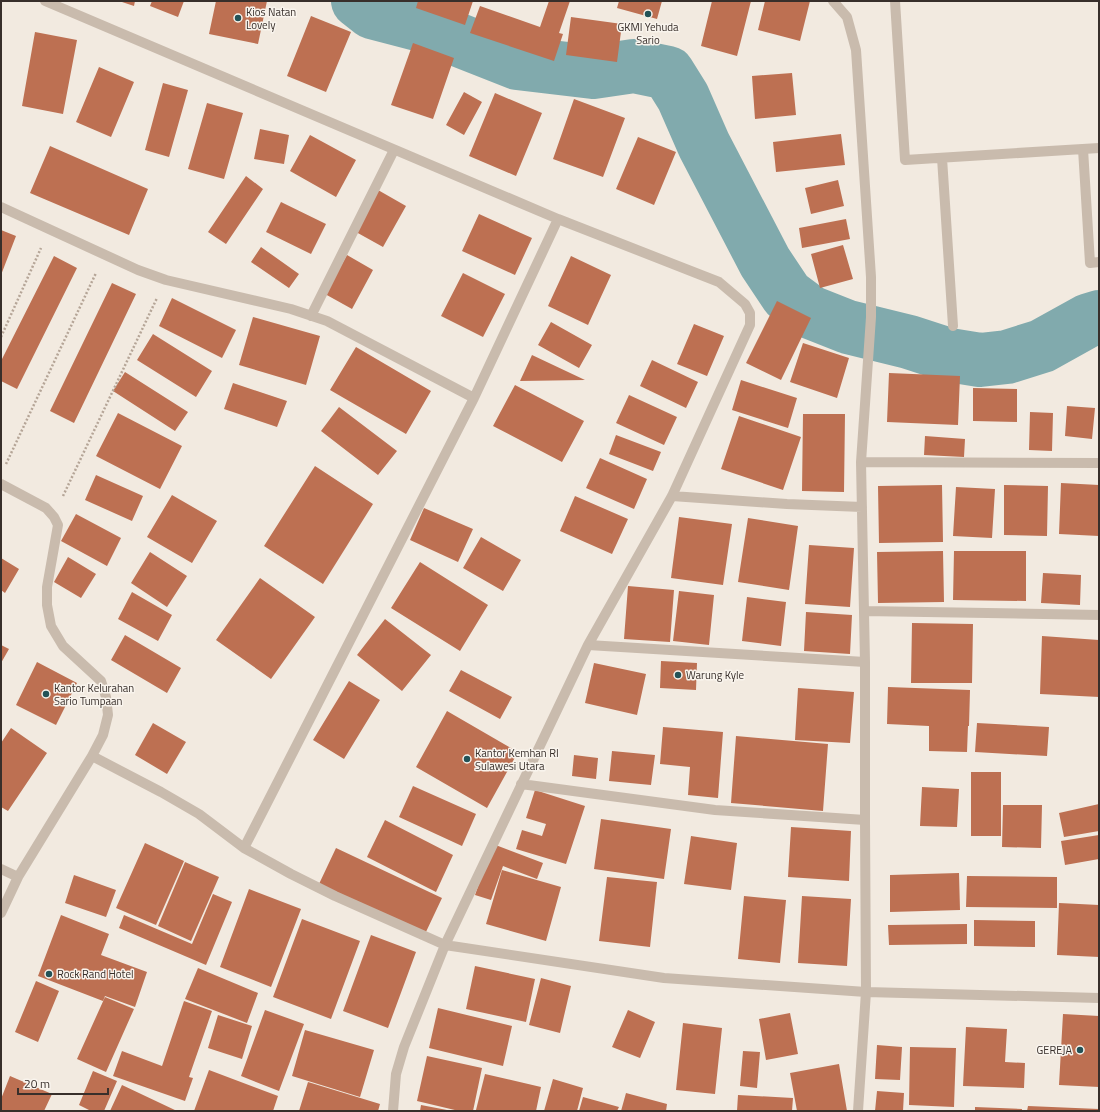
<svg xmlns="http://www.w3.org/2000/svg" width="1100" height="1112" font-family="'Titillium Web',sans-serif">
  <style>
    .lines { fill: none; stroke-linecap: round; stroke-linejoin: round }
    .river { stroke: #81aaad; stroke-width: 54 }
    .building { fill: #bd7052 }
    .path { stroke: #b5a597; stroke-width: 2.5; stroke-dasharray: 2 2; stroke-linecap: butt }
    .service { stroke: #c9bbad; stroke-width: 10 }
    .minor { stroke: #c9bbad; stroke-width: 10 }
    .poi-dot { fill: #235257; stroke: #f9f4ed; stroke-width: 1.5 }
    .labels { text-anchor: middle; stroke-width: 3; stroke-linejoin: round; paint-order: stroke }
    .poi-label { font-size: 11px; fill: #382f2b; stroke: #f9f4ed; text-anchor: start }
  </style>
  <rect width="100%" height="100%" fill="#f2eae0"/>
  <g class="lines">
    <path class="river" d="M358,1L372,12L418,24L517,63L593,72L634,66L668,73L683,97L704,145L765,262L787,295L810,312L848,327L909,342L949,355L980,360L1007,357L1042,346L1089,320L1099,317"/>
  </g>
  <path class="building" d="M119,1H135L134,6Z
    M152,1H184L178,17L150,6Z
    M216,1H267L258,44L209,34Z
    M418,1H473L465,25L416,8Z
    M549,1H570L559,33L563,34L554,61L470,33L480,6L540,27Z
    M619,1H662L657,19L617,8Z
    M712,1H751L737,56L701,46Z
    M765,1H810L800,41L758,30Z
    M311,16L351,32L326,92L287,76Z
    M571,17L622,24L617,62L566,55Z
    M35,32L77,40L63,114L22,106Z
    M413,43L454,58L433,119L391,105Z
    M99,67L134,82L111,137L76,122Z
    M792,73L796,115L755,119L752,76Z
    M163,83L188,90L169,157L145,150Z
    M464,92L482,102L464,135L446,125Z
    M495,93L542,113L516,176L469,156Z
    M574,99L625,118L603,177L553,159Z
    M207,103L243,113L224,179L188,169Z
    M260,129L289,135L284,164L254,159Z
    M841,134L845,165L776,172L773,142Z
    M310,135L356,160L336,197L290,171Z
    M638,137L676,152L654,205L616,189Z
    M50,146L148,189L129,235L30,193Z
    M246,176L263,189L226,244L208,232Z
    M838,180L844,206L811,214L805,188Z
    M378,190L406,206L383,247L356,232Z
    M281,202L326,224L311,254L266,232Z
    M479,214L532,238L515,275L462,251Z
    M846,219L850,239L802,248L799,228Z
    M1,230L16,236L1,275Z
    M843,245L853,279L820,288L811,254Z
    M261,247L299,274L289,288L251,262Z
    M347,255L373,270L352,309L325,294Z
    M54,256L77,268L17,389L1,381V361Z
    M571,256L611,275L588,325L548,306Z
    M463,273L505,294L483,337L441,316Z
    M112,283L136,294L74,423L50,411Z
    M172,298L236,330L222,358L159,326Z
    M777,301L811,318L781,380L746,363Z
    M253,317L320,336L306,385L239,365Z
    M551,322L592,345L579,368L538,345Z
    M694,324L724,336L707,376L677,364Z
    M153,334L212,371L196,397L137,360Z
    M803,343L849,358L837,398L790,382Z
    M356,347L431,391L406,434L330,390Z
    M532,355L585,380L520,381Z
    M652,360L698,382L686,408L640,386Z
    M125,372L188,412L175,431L113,391Z
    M889,373L960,376L958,425L887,422Z
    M741,380L797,398L788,428L732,410Z
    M233,383L287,401L277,427L224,409Z
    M515,385L584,421L562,462L493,426Z
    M973,388L1017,389V422L973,421Z
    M629,395L677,417L664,445L616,423Z
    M1067,406L1095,408L1092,439L1065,436Z
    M339,407L397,451L378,475L321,431Z
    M1030,412L1053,413L1052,451L1029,450Z
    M118,413L182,446L160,489L96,456Z
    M803,414H845L844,492L802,491Z
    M739,416L801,437L783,490L721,469Z
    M616,435L661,452L653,471L609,454Z
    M925,436L965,439L964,457L924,455Z
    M600,458L647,479L634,509L586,488Z
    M315,466L373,504L323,584L264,546Z
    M96,475L143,496L132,521L85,500Z
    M1061,483L1099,485V536L1059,534Z
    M942,485L943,542L879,543L878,486Z
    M1004,485L1048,486L1047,536L1004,535Z
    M956,487L995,489L992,538L953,536Z
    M172,495L217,521L192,563L147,537Z
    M575,496L628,519L612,554L560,531Z
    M424,508L473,529L458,562L410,540Z
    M76,514L121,538L107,566L61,541Z
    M679,517L732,524L723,585L671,578Z
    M748,518L798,526L789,590L738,582Z
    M481,537L521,560L503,591L463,568Z
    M809,545L854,548L850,607L805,604Z
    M943,551L944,602L878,603L877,552Z
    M954,551H1026V601L953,600Z
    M150,552L187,576L167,607L131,583Z
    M68,557L96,574L81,598L54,582Z
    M1,558L19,569L5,593L1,590Z
    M420,562L488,605L460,651L391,608Z
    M1043,573L1081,575L1080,605L1041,603Z
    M260,578L315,617L271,679L216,640Z
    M628,586L674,590L670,642L624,639Z
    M679,591L714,595L709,645L673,641Z
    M132,592L172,615L158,641L118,619Z
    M747,597L786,602L781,646L742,641Z
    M806,612L852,615L850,654L804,651Z
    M385,619L431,655L402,691L357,655Z
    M912,623L973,624L972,683H911Z
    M125,635L181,668L167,693L111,660Z
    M1042,636L1099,640V697L1040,694Z
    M1,645L9,649L1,663Z
    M661,661L697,663L696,690L660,688Z
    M37,662L77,683L56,725L16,705Z
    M594,663L646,674L637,715L585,703Z
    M461,670L512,697L500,719L449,691Z
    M349,681L380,700L344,759L313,740Z
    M888,687L970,690L969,726H968L967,752L929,751V726L887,724Z
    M798,688L854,692L850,743L795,740Z
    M447,711L518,752L487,808L416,767Z
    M153,723L186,742L167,774L135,755Z
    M977,723L1049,727L1047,756L975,752Z
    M663,727L723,732L718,798L688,795L690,767L660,764Z
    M11,728L47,753L8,811L1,807V743Z
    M736,736L828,744L823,811L731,803Z
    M612,751L655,755L651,785L609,781Z
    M574,755L598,758L596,779L572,776Z
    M971,772H1001V836H971Z
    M413,786L476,814L462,846L399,817Z
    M922,787L959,789L957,827L920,826Z
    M535,790L585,806L566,864L516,849L522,830L542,836L546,824L526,818Z
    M1099,804V831L1064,837L1059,813Z
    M1003,805H1042L1041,848L1002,847Z
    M601,819L671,829L664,879L594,869Z
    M385,820L453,855L436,892L367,857Z
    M791,827L851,831L849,881L788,877Z
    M1099,835V859L1065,865L1061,841Z
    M691,836L737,843L731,890L684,884Z
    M145,843L184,861L156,925L116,908Z
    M493,844L543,863L537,879L503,866L491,900L475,895Z
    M336,848L442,898L425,934L319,884Z
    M185,862L219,877L191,941L158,926Z
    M502,870L561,887L546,941L486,924Z
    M959,873L960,910L890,912V875Z
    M74,875L116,890L106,917L65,903Z
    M967,876L1057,877V908L966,907Z
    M607,877L657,882L650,947L599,941Z
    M249,889L301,909L271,987L220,967Z
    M213,894L232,902L206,965L119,928L124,915L192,944Z
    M744,896L786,900L780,963L738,959Z
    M802,896L851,899L847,966L798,963Z
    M1059,903L1099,905V957L1057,955Z
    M61,915L109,934L101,955L147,972L135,1007L105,996L103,1001L38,976Z
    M302,919L360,941L331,1019L273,997Z
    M974,920L1035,921V947L974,946Z
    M967,924V944L889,945L888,925Z
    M371,935L416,952L388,1028L343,1011Z
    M475,966L535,979L526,1022L466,1009Z
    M198,968L258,993L247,1023L185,999Z
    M541,978L571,986L560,1033L529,1025Z
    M36,981L59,991L38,1042L15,1032Z
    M105,997L134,1009L106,1072L77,1059Z
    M184,1001L212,1011L189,1077L193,1078L185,1101L113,1076L122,1051L162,1066Z
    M438,1008L512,1026L503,1066L429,1048Z
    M265,1010L304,1024L279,1091L241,1076Z
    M628,1010L655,1022L640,1058L612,1047Z
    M790,1013L798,1054L766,1060L759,1019Z
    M1063,1014L1099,1016V1087L1059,1085Z
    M218,1015L252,1026L242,1059L208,1048Z
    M683,1023L722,1028L715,1094L676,1090Z
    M966,1027L1007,1029L1005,1062L1025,1063L1024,1088L963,1086Z
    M305,1030L374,1050L360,1097L292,1076Z
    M877,1045L902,1047L900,1080L875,1079Z
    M910,1047L956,1048L954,1107L909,1105Z
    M743,1051L760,1052L757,1088L740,1086Z
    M427,1056L482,1068L473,1111H459L417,1101Z
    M839,1064L847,1111H797L790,1073Z
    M209,1070L278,1096L273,1111H194Z
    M93,1071L117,1081L104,1111H91L79,1105Z
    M485,1074L541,1087L536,1111H481L476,1110Z
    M10,1076L52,1094L44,1111H1V1099Z
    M553,1079L583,1088L577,1111H544Z
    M308,1082L380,1104L378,1111H299Z
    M122,1085L177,1111H110Z
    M877,1091L904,1093L903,1111H875Z
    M626,1093L667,1104L666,1111H621Z
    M738,1095L793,1098L792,1111H737Z
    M583,1097L619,1107L617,1111H579Z
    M421,1105L447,1110V1111H420Z
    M1028,1106L1099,1109V1111H1027Z
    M975,1107L1022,1109V1111H975Z"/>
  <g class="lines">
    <path class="path" d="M1,337L41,248
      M6,464L96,273
      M63,496L157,298"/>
    <path class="service" d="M895,1L905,160L1099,148
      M1083,149L1090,263L1099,262
      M942,158L953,326"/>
    <path class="minor" d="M45,1L558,219L719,282L745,304L750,313V325L672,496L588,645L445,945L404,1047L396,1074L393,1111
      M833,1L847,17L856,50L871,277V317L861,462L865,662V820L866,992L858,1111
      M1,207L138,270L166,280L291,309L327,321L474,398
      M311,316L394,150
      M861,462L1099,463
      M1,484L46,508L54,517L58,525L47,587V605L51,626L63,646L101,681L106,697L108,715L103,735L92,756L18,877L1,913
      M672,496L787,504L862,507
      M864,611L1099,615
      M588,645L865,662
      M92,756L161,792L199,814L244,848L291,874L335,896L445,945L664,978L866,992L1099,998
      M521,784L715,810L865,820
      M244,848L474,398L558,219
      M1,869L18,877"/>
  </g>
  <g class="poi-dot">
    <circle cx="648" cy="14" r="4"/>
    <circle cx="238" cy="18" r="4"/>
    <circle cx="678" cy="675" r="4"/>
    <circle cx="46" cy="694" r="4"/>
    <circle cx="467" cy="759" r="4"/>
    <circle cx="49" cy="974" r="4"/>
    <circle cx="1080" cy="1050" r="4"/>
  </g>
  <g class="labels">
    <g class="poi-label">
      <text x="246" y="16">Kios Natan<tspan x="246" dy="13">Lovely</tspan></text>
      <text x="648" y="31" text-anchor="middle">GKMI Yehuda<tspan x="648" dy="13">Sario</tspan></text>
      <text x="686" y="679">Warung Kyle</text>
      <text x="54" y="692">Kantor Kelurahan<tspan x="54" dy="13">Sario Tumpaan</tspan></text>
      <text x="475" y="757">Kantor Kemhan RI<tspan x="475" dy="13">Sulawesi Utara</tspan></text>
      <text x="57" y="978">Rock Rand Hotel</text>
      <text x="1072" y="1054" text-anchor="end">GEREJA</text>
    </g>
  </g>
  <rect width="1100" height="1112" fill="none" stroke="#382f2b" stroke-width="4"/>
  <path d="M18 1088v6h90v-6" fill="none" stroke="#382f2b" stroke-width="2"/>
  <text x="24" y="1088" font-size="12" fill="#382f2b" stroke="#f9f4ed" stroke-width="3" paint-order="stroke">20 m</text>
</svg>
